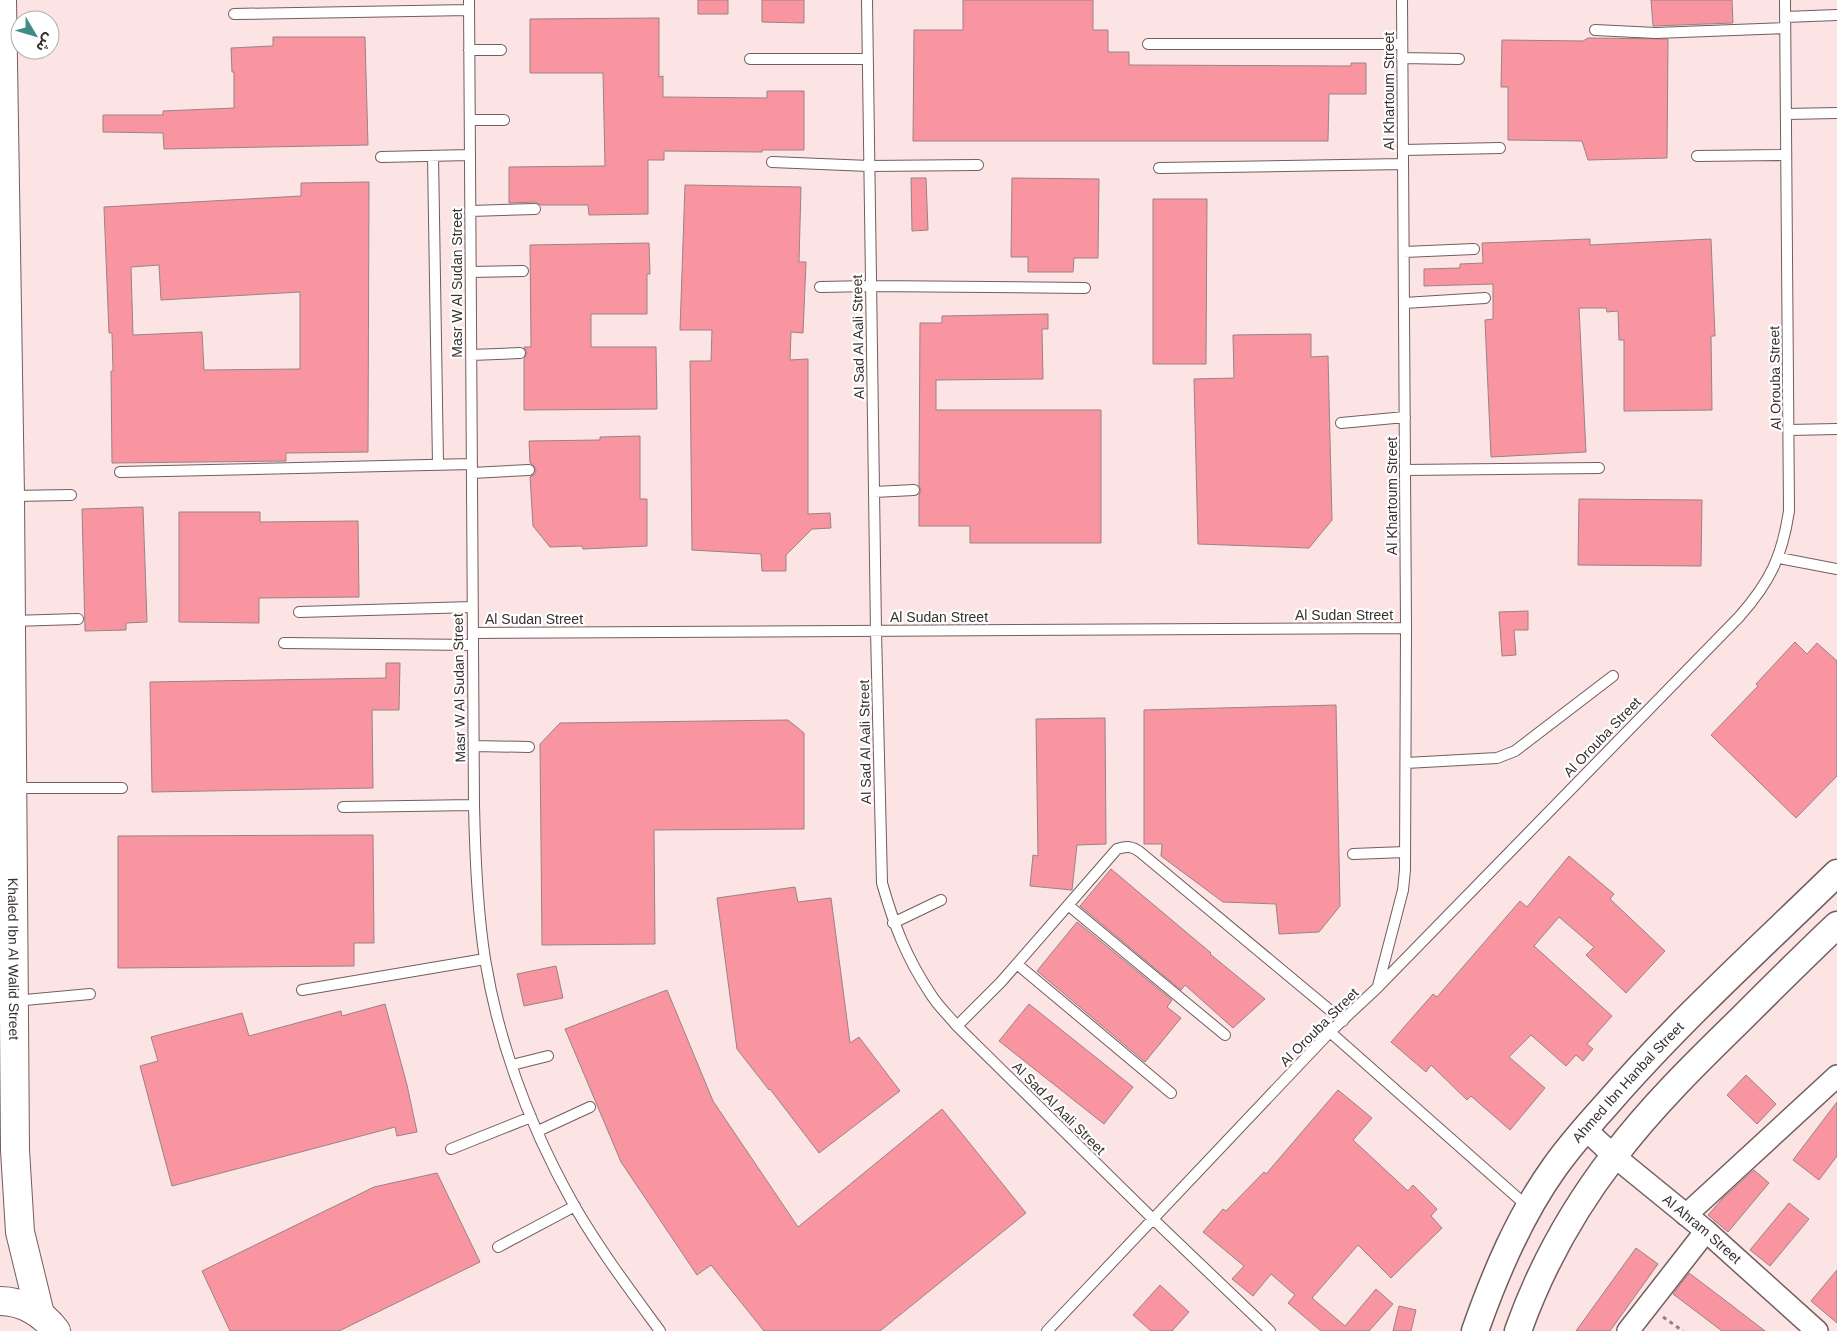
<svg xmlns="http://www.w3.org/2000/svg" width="1837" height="1331" font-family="Helvetica,'Noto Sans Arabic',sans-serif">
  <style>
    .building { fill: #f995a0; stroke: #998384; fill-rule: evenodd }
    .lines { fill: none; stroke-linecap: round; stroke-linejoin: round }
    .service-casing { stroke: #735d5f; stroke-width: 12 }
    .minor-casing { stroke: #735d5f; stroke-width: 24 }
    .tertiary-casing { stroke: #735d5f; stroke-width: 29 }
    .secondary-casing { stroke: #735d5f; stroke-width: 30 }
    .path { stroke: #928282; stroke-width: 3; stroke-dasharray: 4 4; stroke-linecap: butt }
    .service { stroke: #fff; stroke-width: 10 }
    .minor { stroke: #fff; stroke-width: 21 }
    .tertiary { stroke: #fff; stroke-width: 26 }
    .secondary { stroke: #fff; stroke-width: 28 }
    .labels { text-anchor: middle; stroke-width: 4.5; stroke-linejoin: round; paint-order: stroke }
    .street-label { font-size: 14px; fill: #382f2f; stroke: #fff }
  </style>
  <rect width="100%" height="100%" fill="#fce3e4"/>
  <path class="building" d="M698,0H728V14H698Z
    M762,0H804V23L762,22Z
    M963,0H1093V30H1108V52H1129V65L1351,66V63H1366V94H1329L1328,141H913L914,30H963Z
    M1651,0H1732L1733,23L1653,26Z
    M659,18V77L663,76V97L767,98V91H804V150H762V152L664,151V160H648V214L589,215L588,205H541L535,202L509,203V167L605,166L603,73H530V19Z
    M273,37H365L368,145L164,149L163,133L103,132V115H163V111L234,108V72H232L231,48L273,46Z
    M1588,38L1668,39L1667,158L1588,160L1582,141L1508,140V87H1501L1502,40L1583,41Z
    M911,178H926L928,230L912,231Z
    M1012,178L1099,179L1098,258H1074L1073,272H1028V257H1011Z
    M369,182L368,452L286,453V461L112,463L111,371H113L112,333H109L104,207L301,196V183ZM159,265L161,300L300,292V369L204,370L202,332L133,335L131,267Z
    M685,185L801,187L799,262H806L803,333L791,332L790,360L808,359V514L830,513L831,528L812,529L786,555V571H762L761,554L692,550L690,361H711L712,330H680Z
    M1153,199H1207L1206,364H1153Z
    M1590,239V245L1711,239L1715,336H1711L1712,410L1624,411V340H1619L1618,311L1607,312L1606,308H1579L1586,452L1491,457L1485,320L1493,319V284L1424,286V269L1460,268V264L1483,263L1482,243Z
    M649,243L650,274H647V314H591V347H656L657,409L524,410V359L527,353L524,347H531L530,245Z
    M1048,314V329H1042L1043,379L936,380V410H1101V543H970V526H919V495L921,490L919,485L920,323H942V316Z
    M1311,334V357L1328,356L1332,520L1309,548L1198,544L1194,379L1234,378L1233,335Z
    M640,436V499H647V546L583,549L582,546L550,547L533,526L530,477L535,474L536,470L534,466L530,463L529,441L600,440V437Z
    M1579,499L1702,500L1701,566L1578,565Z
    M143,507L147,622L126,623V630L85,631L82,509Z
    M179,512H260V522L358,521L359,597L259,598V623L179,622Z
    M1528,611V630H1514L1516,655L1502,656L1499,612Z
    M1795,642L1807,654L1817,643L1837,661V776L1796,818L1711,735L1758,686L1756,684Z
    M386,663H400L399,710H372L373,788L152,792L150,682L386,678Z
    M1336,705L1340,906L1319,932L1279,934L1276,904L1223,902L1161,856L1162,844H1144V710Z
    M1105,718L1106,844L1077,845L1072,890L1030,886L1033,855L1038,856L1036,719Z
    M788,720L804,733V829L654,830L655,944L542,945L540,744L560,723Z
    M373,835L374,943H354V966L118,968V836Z
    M1569,856L1614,894L1610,899L1665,951L1626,993L1586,955L1594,947L1559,917L1534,946L1612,1016L1587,1044L1593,1049L1583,1061L1576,1055L1566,1066L1531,1035L1509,1057L1545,1088L1510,1130L1471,1096L1467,1100L1431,1065L1426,1072L1391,1042L1433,994L1437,997L1520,901L1527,907Z
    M1111,869L1211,953L1210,954L1265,999L1233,1028L1185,985L1181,990L1080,906Z
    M795,887L798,902L831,898L850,1043L859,1037L900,1091L819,1153L770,1089L769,1090L737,1049L717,898Z
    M1077,922L1172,1000L1167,1007L1181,1018L1145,1062L1037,971Z
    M556,966L563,998L524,1006L517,974Z
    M667,990L713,1101L798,1227L942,1109L1026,1213L880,1331H764L711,1265L697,1275L621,1162L565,1029Z
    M385,1004L407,1085L417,1132L397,1136L395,1127L172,1186L140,1066L158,1061L151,1037L242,1013L249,1036L341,1011L342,1016Z
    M1029,1004L1133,1087L1104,1124L999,1041Z
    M1746,1075L1776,1104L1757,1124L1727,1095Z
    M1338,1090L1372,1118L1353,1140L1408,1191L1413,1185L1437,1209L1431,1216L1442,1228L1391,1278L1358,1245L1312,1298L1345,1326L1376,1289L1393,1304L1369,1331H1321L1288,1303L1295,1295L1271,1274L1253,1296L1232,1279L1244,1266L1203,1232L1223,1209L1226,1211L1264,1172L1266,1174Z
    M1837,1102V1156L1819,1180L1793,1160Z
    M1754,1170L1769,1183L1728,1232L1708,1215L1723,1198Z
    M437,1173L480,1262L339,1331H230L202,1271L374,1187Z
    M1789,1203L1809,1219L1770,1266L1750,1250Z
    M1636,1248L1658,1264L1610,1331H1576Z
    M1837,1270V1323L1811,1301Z
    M1689,1273L1726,1301L1765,1331H1722L1673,1294Z
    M1160,1285L1189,1312L1172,1331H1151L1133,1315Z
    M1399,1306L1416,1310L1411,1331H1393Z"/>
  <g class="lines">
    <g class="service-casing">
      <path id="service" d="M469,0L474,805C475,856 477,908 485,959C499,1045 532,1131 575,1207C600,1250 630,1290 660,1331
        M867,0L876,631L882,883C894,925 906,957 930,993C937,1005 948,1015 957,1026L1153,1219L1270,1331
        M234,14L469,10
        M1785,17L1837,15
        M1595,30L1656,33L1785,28
        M1148,44H1402
        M469,50H501
        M1402,58L1459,59
        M750,59H867
        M1786,114L1837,113
        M470,120H504
        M1403,150L1500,148
        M433,156L438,464
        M1697,156L1786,155
        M381,157L470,155
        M772,162L869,166L978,165
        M1159,168L1403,164
        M470,211L535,209
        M1404,252L1474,249
        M471,272L523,271
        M820,287L871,286L1085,288
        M1404,303L1485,298
        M471,355L520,353
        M1341,423L1405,417
        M1789,430L1837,429
        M1405,470L1599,468
        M120,472L472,464
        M472,473L529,470
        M874,492L914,490
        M11,496L71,495
        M1779,558L1837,569
        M299,612L472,607
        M12,621L78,619
        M473,633L1406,628
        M284,643L473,645
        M474,746L529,747
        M1406,763L1497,758L1515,751L1613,676
        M13,788H122
        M343,807L474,805
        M1353,854L1405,852
        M1068,905L1225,1035
        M893,923L941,900
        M1017,964L1171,1093
        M1378,986L1403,890L1405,870L1406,628L1402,0
        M302,990L485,959
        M14,1001L90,994
        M957,1026L1001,982L1117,849C1127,846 1132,846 1140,852L1343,1021
        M1330,1032L1528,1207
        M512,1065L548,1056
        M538,1131L590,1107
        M451,1149L531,1117
        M498,1247L575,1206
        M1047,1331L1330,1032L1377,988L1739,617C1770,582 1782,557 1789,511L1785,0"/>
    </g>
    <g class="minor-casing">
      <g id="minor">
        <path id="s1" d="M1585,1129L1614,1156L1706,1231L1817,1331"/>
        <path d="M1686,1215L1837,1076"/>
        <path d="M1628,1331L1706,1231"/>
      </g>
    </g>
    <g class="tertiary-casing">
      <g id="tertiary">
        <path id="s2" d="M1475,1331C1495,1274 1519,1217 1554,1168C1570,1145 1589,1124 1607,1104C1678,1022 1759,949 1837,873"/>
        <path d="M1518,1331C1540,1269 1574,1208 1614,1156C1651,1107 1696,1063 1740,1020C1772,988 1804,956 1837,925"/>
      </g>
    </g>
    <g class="secondary-casing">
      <g id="secondary">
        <path id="s3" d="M2,0L10,496L15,1150L20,1232L40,1314"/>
        <path d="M0,1301C22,1301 43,1313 56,1331"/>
      </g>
    </g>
    <path class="path" d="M1663,1317L1683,1331"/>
    <use href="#service" class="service"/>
    <use href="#minor" class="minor"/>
    <use href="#tertiary" class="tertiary"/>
    <use href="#secondary" class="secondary"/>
  </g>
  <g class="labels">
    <g class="street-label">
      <text transform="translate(1389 91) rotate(-90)" y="5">Al Khartoum Street</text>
      <text transform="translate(457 283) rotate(-90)" y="5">Masr W Al Sudan Street</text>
      <text transform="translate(858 337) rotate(-91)" y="5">Al Sad Al Aali Street</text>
      <text transform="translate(1775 378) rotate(-91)" y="5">Al Orouba Street</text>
      <text transform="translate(1392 496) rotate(-90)" y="5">Al Khartoum Street</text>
      <text x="1344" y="620">Al Sudan Street</text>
      <text x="939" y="622">Al Sudan Street</text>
      <text x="534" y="624">Al Sudan Street</text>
      <text transform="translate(459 688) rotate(-91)" y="5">Masr W Al Sudan Street</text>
      <text transform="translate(1602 737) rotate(-46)" y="5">Al Orouba Street</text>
      <text transform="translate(865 742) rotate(-91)" y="5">Al Sad Al Aali Street</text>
      <text dy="5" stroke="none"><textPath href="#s3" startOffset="959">Khaled Ibn Al Walid Street</textPath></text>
      <text transform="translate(1319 1027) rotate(-45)" y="5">Al Orouba Street</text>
      <text dy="5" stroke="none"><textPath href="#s2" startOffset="295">Ahmed Ibn Hanbal Street</textPath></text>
      <text transform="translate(1059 1108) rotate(45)" y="5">Al Sad Al Aali Street</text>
      <text dy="5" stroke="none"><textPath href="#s1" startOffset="154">Al Ahram Street</textPath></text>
    </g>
  </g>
  <g transform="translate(35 35) rotate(128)"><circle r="24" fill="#ffffff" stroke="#afacac"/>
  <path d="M0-4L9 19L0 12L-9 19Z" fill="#428a88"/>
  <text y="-8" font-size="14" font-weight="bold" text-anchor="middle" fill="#382f2f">ش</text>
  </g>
</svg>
